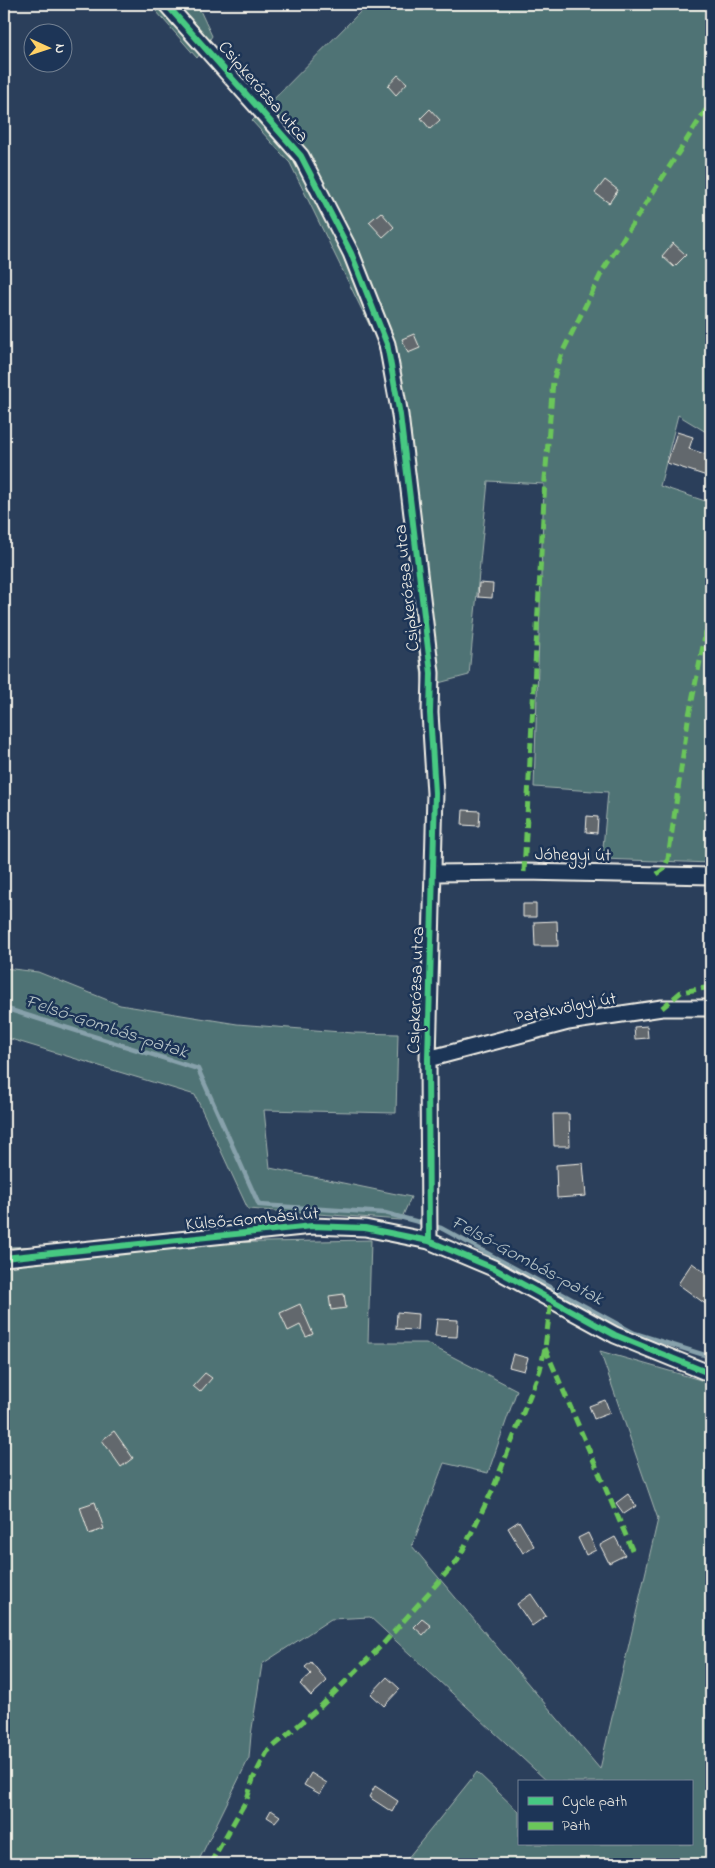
<svg xmlns="http://www.w3.org/2000/svg" width="715" height="1868" font-family="'Indie Flower',sans-serif">
  <style>
    .green { fill: #507374; stroke: #a2b2ae }
    .lines { fill: none; stroke-linecap: round; stroke-linejoin: round }
    .stream { stroke: #87a1ab; stroke-width: 4.5 }
    .building { fill: #62686d; stroke: #f4f1e8 }
    .minor-casing { stroke: #f4f1e8; stroke-width: 19 }
    .minor { stroke: #1d3557; stroke-width: 15 }
    .quiet { stroke: #6ac65a; stroke-width: 5; stroke-dasharray: 10 5; stroke-linecap: butt }
    .cycleway-casing { stroke: #1d3557; stroke-width: 9 }
    .cycleway { stroke: #46c982; stroke-width: 6 }
    .labels { text-anchor: middle; stroke-width: 5; stroke-linejoin: round; paint-order: stroke }
    .street-label { font-size: 18px; fill: #f4f1e8; stroke: #1d3557 }
    .water-label { font-size: 19px; font-style: italic; fill: #b5c2c5; stroke: #1d3557 }
  </style>
  <rect width="100%" height="100%" fill="#2b3f5b"/>
  <filter id="ink" filterUnits="userSpaceOnUse"><feTurbulence type="fractalNoise" baseFrequency=".02" numOctaves="2"/><feDisplacementMap in="SourceGraphic" scale="10" xChannelSelector="R" yChannelSelector="G"/><feConvolveMatrix kernelMatrix="1 2 1 2 8 2 1 2 1" color-interpolation-filters="sRGB"/></filter>
  <g filter="url(#ink)">
    <path class="green" d="M150,4H197L212,36L197,58Z
      M368,4H711V435L678,415L660,486L711,503V863L602,859L608,792L534,787L544,484L488,481L469,675L423,687L386,359L290,163L252,121Z
      M4,968L38,972L120,1005L237,1024L354,1033L398,1034L396,1113L264,1110L270,1168L411,1197L401,1220L248,1209L195,1095L4,1037Z
      M371,1240L368,1343H426L517,1390L488,1473L444,1463L412,1546L600,1769L658,1519L600,1351L711,1383V1864H403L477,1772L519,1812V1844H691V1782H548L370,1617L331,1619L262,1664L251,1735L249,1758L197,1864H4V1247Z"/>
    <g class="lines">
      <path class="stream" d="M4,1008L198,1069L259,1205L385,1213L441,1228L634,1333L711,1357"/>
    </g>
    <path class="building" d="M398,75L407,83L396,95L388,86Z
      M430,109L440,120L430,129L421,118Z
      M605,180L618,190L609,203L595,193Z
      M381,212L394,227L383,237L369,222Z
      M673,243L686,255L674,267L662,256Z
      M414,334L420,348L408,353L402,339Z
      M677,432L693,437L689,449L711,456L710,477L667,463Z
      M479,583L493,584L492,598L478,597Z
      M463,810L480,811L479,826L462,825Z
      M587,816L598,817L597,833L586,832Z
      M523,904H536V917H523Z
      M557,921L558,946H535L534,922Z
      M647,1026L648,1038L635,1039L634,1027Z
      M553,1114H569L570,1146H554Z
      M583,1163L586,1196L557,1198L556,1165Z
      M692,1263L711,1277V1308L678,1284Z
      M344,1294L346,1308L331,1310L329,1296Z
      M300,1304L313,1334L306,1337L300,1325L288,1331L280,1313Z
      M397,1312L418,1314L417,1330L396,1329Z
      M437,1319L458,1320L457,1337L435,1336Z
      M513,1354L528,1358L524,1371L509,1367Z
      M205,1373L212,1378L200,1392L193,1386Z
      M605,1400L610,1413L594,1419L589,1406Z
      M114,1431L133,1458L121,1467L102,1440Z
      M628,1494L636,1506L624,1514L616,1503Z
      M95,1502L104,1529L89,1534L80,1507Z
      M519,1521L534,1546L523,1553L508,1528Z
      M588,1533L596,1550L586,1555L578,1538Z
      M615,1537L625,1555L609,1563L600,1545Z
      M531,1594L546,1616L532,1626L517,1604Z
      M422,1619L431,1626L423,1635L414,1627Z
      M311,1662L327,1681L311,1696L300,1684L311,1674L305,1667Z
      M387,1677L400,1689L384,1706L371,1694Z
      M311,1773L327,1783L320,1794L304,1785Z
      M375,1786L398,1801L392,1812L369,1797Z
      M271,1810L280,1816L275,1822L267,1817Z"/>
    <g class="lines">
      <g class="minor-casing">
        <path id="minor" d="M166,4L301,156L351,253L387,344L400,415L431,673L430,713L435,793L428,1059L429,1241
          M434,873L524,872L711,876
          M428,1059L568,1022L662,1008H711
          M4,1258L312,1226L365,1228L429,1241L493,1268L615,1335L711,1374"/>
      </g>
      <use href="#minor" class="minor"/>
      <path class="quiet" d="M524,872L545,479L553,381L562,353L603,270L711,102
        M657,874L664,869L668,859L688,720L711,607
        M662,1008L681,992L711,987
        M545,1348L633,1552
        M210,1864L247,1799L253,1779L267,1752L321,1706L383,1644L458,1560L493,1489L540,1370L545,1348L551,1300"/>
      <g class="cycleway-casing">
        <path id="cycleway" d="M166,4L301,156L351,253L387,344L400,415L431,673L430,713L435,793L428,1059L429,1241
          M4,1258L312,1226L365,1228L429,1241L493,1268L615,1335L711,1374"/>
      </g>
      <use href="#cycleway" class="cycleway"/>
    </g>
  </g>
  <g class="labels">
    <g class="street-label">
      <text transform="translate(264 91) rotate(49)" y="6">Csipkerózsa utca</text>
      <text transform="translate(406 588) rotate(-96)" y="6">Csipkerózsa utca</text>
      <text transform="translate(573 854) rotate(1)" y="6">Jóhegyi út</text>
      <text transform="translate(415 990) rotate(-88)" y="6">Csipkerózsa utca</text>
      <text transform="translate(565 1007) rotate(-11)" y="6">Patakvölgyi út</text>
      <text transform="translate(252 1218) rotate(-5)" y="6">Külső-Gombási út</text>
    </g>
    <g class="water-label">
      <text transform="translate(107 1025) rotate(18)" y="7">Felső-Gombás-patak</text>
      <text transform="translate(528 1259) rotate(28)" y="7">Felső-Gombás-patak</text>
    </g>
  </g>
  <rect width="715" height="1868" fill="none" stroke="#1d3557" stroke-width="20"/>
  <rect x="10" y="10" width="695" height="1848" fill="none" stroke="#f4f1e8" stroke-width="2" filter="url(#ink)"/>
  <rect x="518" y="1780" width="175" height="65" fill="#1d3557" stroke="#738091"/>
  <rect x="528" y="1797" width="25" height="8" fill="#46c982" stroke="#738091"/>
  <text x="562" y="1806" font-size="15" fill="#f4f1e8">Cycle path</text>
  <rect x="528" y="1822" width="25" height="8" fill="#6ac65a" stroke="#738091"/>
  <text x="562" y="1830" font-size="15" fill="#f4f1e8">Path</text>
  <g transform="translate(48 48) rotate(93)"><circle r="24" fill="#1d3557" stroke="#738091"/>
  <path d="M0-4L9 19L0 12L-9 19Z" fill="#ffd166"/>
  <text y="-8" font-size="14" font-weight="bold" text-anchor="middle" fill="#f4f1e8">N</text>
  </g>
</svg>
